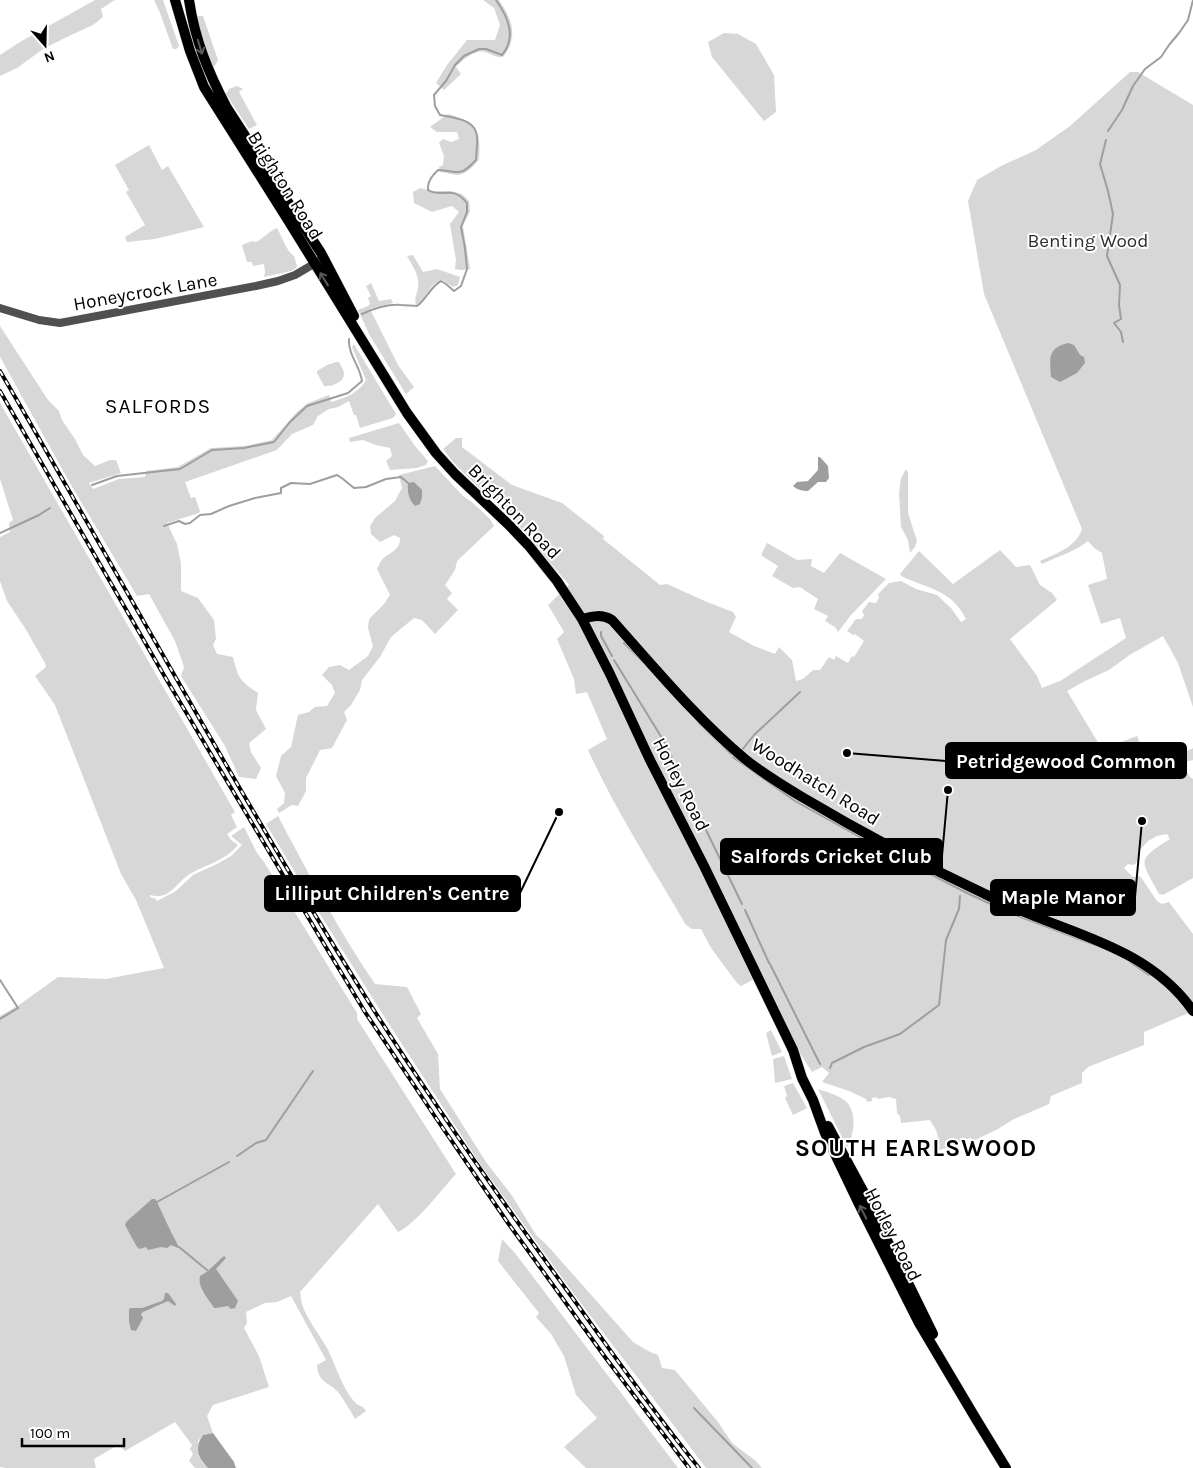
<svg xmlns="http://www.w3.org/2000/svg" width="1193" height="1468" font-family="Karla,sans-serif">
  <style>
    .green { fill: #d7d7d7 }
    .water { fill: #9e9e9e }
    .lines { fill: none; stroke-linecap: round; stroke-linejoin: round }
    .stream { stroke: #9e9e9e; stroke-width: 2 }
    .major-casing { stroke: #dbdbdb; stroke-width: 11 }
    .minor { stroke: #505050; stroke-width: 8 }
    .major { stroke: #000; stroke-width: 10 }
    .rail-casing { stroke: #000; stroke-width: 4 }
    .rail { stroke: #fff; stroke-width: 2; stroke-dasharray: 5.5; stroke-linecap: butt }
    .oneway { stroke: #595959 }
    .labels { text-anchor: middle; stroke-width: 4; stroke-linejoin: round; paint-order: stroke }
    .street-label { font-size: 19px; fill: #000; stroke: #fff }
    .park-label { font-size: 19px; fill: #2e2e2e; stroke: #fff }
    .quarter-label { font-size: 21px; letter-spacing: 1px; fill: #000; stroke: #fff }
    .district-label { font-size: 24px; font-weight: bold; letter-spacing: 1px; fill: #000; stroke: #fff }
    .leader { fill: none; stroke: #000; stroke-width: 2 }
    .callout-dot { fill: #000; stroke: #fff; stroke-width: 2 }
    .callout { fill: #000; stroke: #000; stroke-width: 2 }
    .callout-label { font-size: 20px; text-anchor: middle; font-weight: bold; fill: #fff }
  </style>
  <rect width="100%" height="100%" fill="#fff"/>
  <path class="green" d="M95,0H115L101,9L103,17L93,25L69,36L43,49L17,68L0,76V55L20,42Z
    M154,0H163L179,46L176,49H173L160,13Z
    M483,0H499C512,19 519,37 503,57C494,57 495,56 488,53C477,47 463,59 456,67L461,74L444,90L436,83L447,65L467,40H495L500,25L494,8Z
    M198,16H203L218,60L213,69L199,27Z
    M724,33L738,34L756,44L774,75L776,112L764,121L712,57L708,42Z
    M1130,72H1138L1193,105V707L1178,663L1163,636L1131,654L1109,670L1085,681L1067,691L1102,749L1137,736L1151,770L1193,748V760L1182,763L1190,777L1193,779V878L1163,895L1159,894C1141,860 1135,861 1170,839L1167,834L1157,836L1148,841L1138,852C1140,858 1138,861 1134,865L1128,864L1124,868L1133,877L1140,876L1157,901L1162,904L1169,902L1193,934V1011L1144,1032V1045L1088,1067L1082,1073V1083L1051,1096L1049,1104L1014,1119L998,1129L975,1140L970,1138L933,1153L932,1146L939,1140L936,1130L930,1120L901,1123L900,1116L897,1113L896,1099L889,1097L877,1099V1097L872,1098V1101L867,1102L866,1099L849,1091L822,1082L829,1073L822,1067L812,1072L801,1055L762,975L741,986L737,983L711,948L701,929H692L686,925C652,867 616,811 588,750L607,739L587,692L576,694L574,679L557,639L564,632L548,605L569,585L519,526C513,516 499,499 488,497L454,463L443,449L456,438H462V447L512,485L562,503L604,536L603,539L660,585L667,584L707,602L733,612L736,617L729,632L754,646L775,654L779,647L792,660L796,681L803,679L813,670H820L829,657L834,660L836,656L848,663L852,656L854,657L864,641L855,634L853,635L847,631L856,619H862L864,615L862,611L869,602L876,603L879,598L878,594L889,583L901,581L916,589L937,595L951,608L961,622L966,619C951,589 928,589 901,576L900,574L919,551L953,584L1000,550L1016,567L1030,565L1040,585L1052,593L1057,600L1010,639L1037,676L1042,688L1060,681L1126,638L1120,618L1101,624L1088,585L1107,579L1102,553L1094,548L1088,541C1076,551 1057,557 1042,564L1040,561C1057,553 1076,547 1082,529L984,294L968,201L977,180L1001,166L1036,150L1070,126Z
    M237,86L243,89L239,92L257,125L249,129L226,94L229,89Z
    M448,114C478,123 481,129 479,160C473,166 466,175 457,175C452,175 446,172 440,172L439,167L443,165L444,156L439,143L443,139L451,142L459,139L457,132H437L430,127Z
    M149,145L162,170L168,166L204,227L155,239L127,242L125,237L145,225L126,192L129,190L115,165Z
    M420,188L432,191H451L462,194L469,201L470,211L463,226L470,269L461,270L455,269L456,260L450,224L459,212L452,206L432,212L414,203L413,192Z
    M277,228C282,237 287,252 294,256L297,266L295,269L291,271L264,277L265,272L264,264L253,266L252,262H247L242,245L252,241L256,242C264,238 268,232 277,228Z
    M413,255L423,272L437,269L460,277L458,285L453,287L442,280C428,283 428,299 416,305C414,298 417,294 418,288C420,275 413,267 407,256Z
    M371,283L379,301L391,299L393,303L370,309L398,365L414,387L406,394L370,336L358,310L368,306L370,304L368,298L371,296L366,286Z
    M0,326L48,400L59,411L62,420L75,439L83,455L95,466L110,460H116L121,473L89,483L93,489L119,479L145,477L146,471L178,467L211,448L245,446L272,440L297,412L308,403L329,395L331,402C345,398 359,393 366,380L352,347L354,344L396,414L393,418L360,428L356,415H354L349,401L338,407L329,409L318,416L313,425L292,434L277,450L185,482L191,498L195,497L200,511L199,513L167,523L177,544L181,564V591L198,598L214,620L216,639L213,645L217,654L233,657C238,678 240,681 258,693L256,710L266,729L249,743L251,752L261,768L256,779L239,777L225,746L181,676L184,667L175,641L149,594L137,596L71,485L0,357Z
    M336,362H339C341,366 344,370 344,374C344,383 330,387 324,386L317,373V371L327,365Z
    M0,403L235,812L231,815L237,827L227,834L231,840L238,845C225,861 207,864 190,874C176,882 170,901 150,895V897L156,899L157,901L176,891L193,875L219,863L231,856L242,845L231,836L244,827L257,853L264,862L357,1013V1019L456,1174C440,1191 418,1222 398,1232L378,1204L300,1292C301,1297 301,1302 303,1307C309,1322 319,1334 327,1348C335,1362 346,1403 363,1407L366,1411L355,1419C350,1410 344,1400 338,1392C329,1382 318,1383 317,1365L326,1360L291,1296L277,1302L265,1303L246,1312L247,1323L244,1328L259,1356L269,1387L213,1405L207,1416L213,1433L203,1435L198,1441L202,1462L208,1468H195L189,1461L193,1454L190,1449L192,1445L175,1422L125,1451L118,1445L94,1459L96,1468H6L0,1467V1016L19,1005L58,977L106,979L164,968L136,900L121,874L55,705L35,676L46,667L45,663L25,628L7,601L0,581V537L10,532L9,523L13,520L0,479Z
    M399,423L415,446L428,461L426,465L417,468L390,470L386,461L392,456L390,448L376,445L363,440L350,442L349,438Z
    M435,466L463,496L473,503L490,519L494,526L457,561L455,570L445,585L452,593L447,599L458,610L435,634L422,620L414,618L391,637L380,657L362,680L360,690L351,705L344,712L347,720L332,748L320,750L306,778V791L298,806L292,805L279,813L277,809L284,803L285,793L276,776L281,756L291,747L298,715L309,712L315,707L327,706L335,693L332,685L322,675L329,667L340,665L349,670L368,656L373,646L368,628L369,619L384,604L390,595L377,569C378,567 379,564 381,561C388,552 400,552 400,538L394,535L380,542L371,534L370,526L375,518L395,501L402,488L399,475Z
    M906,469L908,472V513L917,541L915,547L910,553L908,540L901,527L899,493L901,478Z
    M767,543L797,560L812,559L811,566L824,573L840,553L886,579L851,615L838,632L835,627L825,621L828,616L814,609L818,599L800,587L793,588L772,576L778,566L762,556V553Z
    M278,816C308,873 339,931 375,984L407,987L421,1014L417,1018L438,1054L440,1089L486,1162L513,1197L536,1235L546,1244L633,1342L650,1352L658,1355L662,1368L675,1370L718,1422L732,1443L756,1461L762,1468H706L571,1290L480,1164L387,1021L323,919L266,824Z
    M771,1030L782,1052L772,1056L766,1033Z
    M784,1056L792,1079L775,1083L773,1059Z
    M793,1083L807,1108L793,1115L785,1098L787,1096L784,1086Z
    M818,1089C827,1092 837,1095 844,1100C858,1110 854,1133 848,1146L847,1147Z
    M502,1239L515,1253L678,1468H586L564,1447L597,1418L576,1395L564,1356L551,1334L536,1317L539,1313L498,1261Z"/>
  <path class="water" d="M1068,343L1074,345L1080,355L1084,357L1085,363L1077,373L1060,382L1051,377C1050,359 1047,348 1068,343Z
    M818,457H820L828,466L829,478L826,482H818L808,491C803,491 797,490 793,486L797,482L808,481L818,470Z
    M414,482L422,490V497L420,504L415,506C409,500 407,491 408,483Z
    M152,1199H155L157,1202L171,1232L179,1247L178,1248L171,1245L167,1248L161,1247L148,1250L146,1247L140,1249L137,1247L125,1225L126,1222Z
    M224,1256L226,1258L216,1269L238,1301L235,1308L231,1309L228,1306L216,1308H214C208,1298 197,1287 200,1276C207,1273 218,1261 224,1256Z
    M165,1293H168L176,1304L175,1306L168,1301L143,1312L141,1314L143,1318L136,1331L131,1330L129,1322V1309L131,1308H142L162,1301L164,1299Z
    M213,1433L234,1462L236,1468H208C198,1458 194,1447 203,1435Z"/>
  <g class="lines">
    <path class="stream" d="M1108,131L1122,110L1133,86L1145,69L1161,57L1169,45L1179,33L1188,20L1193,0
      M1106,140L1100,164L1108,191L1113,214L1107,256L1120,285L1119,305L1121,319L1114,323L1121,332L1123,342
      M362,314C373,309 388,304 401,305C407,305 412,306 417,306C427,299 430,287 441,281L446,284L454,291L461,286L467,269L465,248L461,227L467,212V203C452,184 443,199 428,190C427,182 432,176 438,170C460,171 459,178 476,160C476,152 479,140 476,132C472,119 451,117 440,115L435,106L434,95L446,81L455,65L464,56L479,49H486L502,55C517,37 508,17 496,0
      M92,485L117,476L180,469L212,450L244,448L274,442L290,422L307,406L348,393L362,381C360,366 348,355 349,339
      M164,526L179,521L185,524L190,523L200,515L211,514L229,506L255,498L281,493V488L291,483L310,484L337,475L343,479L354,488L366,487L386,479L401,477L408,483
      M0,533L39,515L50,508
      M601,632V636L612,656
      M624,643L643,662
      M614,660L665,743L685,786
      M699,723L731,754
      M742,750L754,735L800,692
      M733,757L795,801L876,846L967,893L1010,913L1095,945
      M687,791L742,904
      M745,910L769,963
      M1130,962L1149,975
      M770,964L820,1064
      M0,980L18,1008L0,1019
      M830,1068L832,1063L864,1047L900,1034L939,1005L946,940L959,909L960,896
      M237,1156L256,1143L266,1140L313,1071
      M157,1202L229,1162
      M179,1247L207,1270
      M694,1408L752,1468"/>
    <g class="major-casing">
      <path id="major" d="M175,0L190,51L204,87L288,220L407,413L436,453L455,474L508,524L529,546L557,581L582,619L610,674L649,758L704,866L793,1050L802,1078L813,1100L825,1133L858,1202L919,1323L976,1419L1006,1468
        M189,0C195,40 208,72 227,108L321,253L354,316
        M582,619C593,616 602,614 612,620C654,667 696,718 745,759C762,773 782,785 802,797C861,832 923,865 985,894C1001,902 1017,909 1034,916C1092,939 1155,956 1193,1011
        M828,1126L862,1189L933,1334"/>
    </g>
    <path class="minor" d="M0,308L39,320L60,323L256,286L278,281L295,275L324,258"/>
    <use href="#major" class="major"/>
    <g class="rail-casing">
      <path id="rail" d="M0,371C123,582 240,797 370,1004C434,1105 503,1203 574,1300C615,1357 655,1414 699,1468
        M0,391L165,677L324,944L365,1012L438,1121L508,1223L605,1357L689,1468"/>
    </g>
    <use href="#rail" class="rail"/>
  </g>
  <defs><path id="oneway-shaft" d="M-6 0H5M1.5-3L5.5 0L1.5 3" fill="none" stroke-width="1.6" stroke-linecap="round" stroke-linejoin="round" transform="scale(1.25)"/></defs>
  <g class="oneway">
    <use href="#oneway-shaft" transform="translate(200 47) rotate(73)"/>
    <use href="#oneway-shaft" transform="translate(324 279) rotate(-122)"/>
    <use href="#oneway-shaft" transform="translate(863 1212) rotate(-117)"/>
  </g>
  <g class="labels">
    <g class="street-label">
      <text transform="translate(286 185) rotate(58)" y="7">Brighton Road</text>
      <text transform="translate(145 291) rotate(-10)" y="7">Honeycrock Lane</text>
      <text transform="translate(515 511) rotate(46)" y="7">Brighton Road</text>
      <text transform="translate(816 781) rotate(32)" y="7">Woodhatch Road</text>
      <text transform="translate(682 784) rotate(63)" y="7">Horley Road</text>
      <text transform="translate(894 1234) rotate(63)" y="7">Horley Road</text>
    </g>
    <g class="park-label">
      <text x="1088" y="247">Benting Wood</text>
    </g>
    <g class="quarter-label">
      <text x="158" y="413">SALFORDS</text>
    </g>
    <g class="district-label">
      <text x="916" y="1156">SOUTH EARLSWOOD</text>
    </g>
  </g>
  <path class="leader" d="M847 753L946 761M948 790L942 856M559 812L520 893M1142 821L1135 897"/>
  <g class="callout-dot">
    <circle cx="847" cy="753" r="5"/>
    <circle cx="948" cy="790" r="5"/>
    <circle cx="559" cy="812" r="5"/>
    <circle cx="1142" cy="821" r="5"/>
  </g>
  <g class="callout">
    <rect x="946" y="743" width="240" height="35" rx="5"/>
    <rect x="721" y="839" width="221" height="35" rx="5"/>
    <rect x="265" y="876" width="255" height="35" rx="5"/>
    <rect x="991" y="880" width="144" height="35" rx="5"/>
  </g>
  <g class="callout-label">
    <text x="1066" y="768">Petridgewood Common</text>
    <text x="831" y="863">Salfords Cricket Club</text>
    <text x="392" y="900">Lilliput Children's Centre</text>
    <text x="1063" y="904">Maple Manor</text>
  </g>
  <g transform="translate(45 45) rotate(160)" stroke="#ffffff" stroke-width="4" paint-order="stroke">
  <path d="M0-4L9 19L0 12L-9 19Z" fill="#000000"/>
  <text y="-8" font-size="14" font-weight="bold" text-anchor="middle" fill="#000000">N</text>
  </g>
  <path d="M22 1438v8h102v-8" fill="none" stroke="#000000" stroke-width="2.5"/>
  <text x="30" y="1438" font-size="15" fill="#000000" stroke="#ffffff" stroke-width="4" paint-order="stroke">100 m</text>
</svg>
